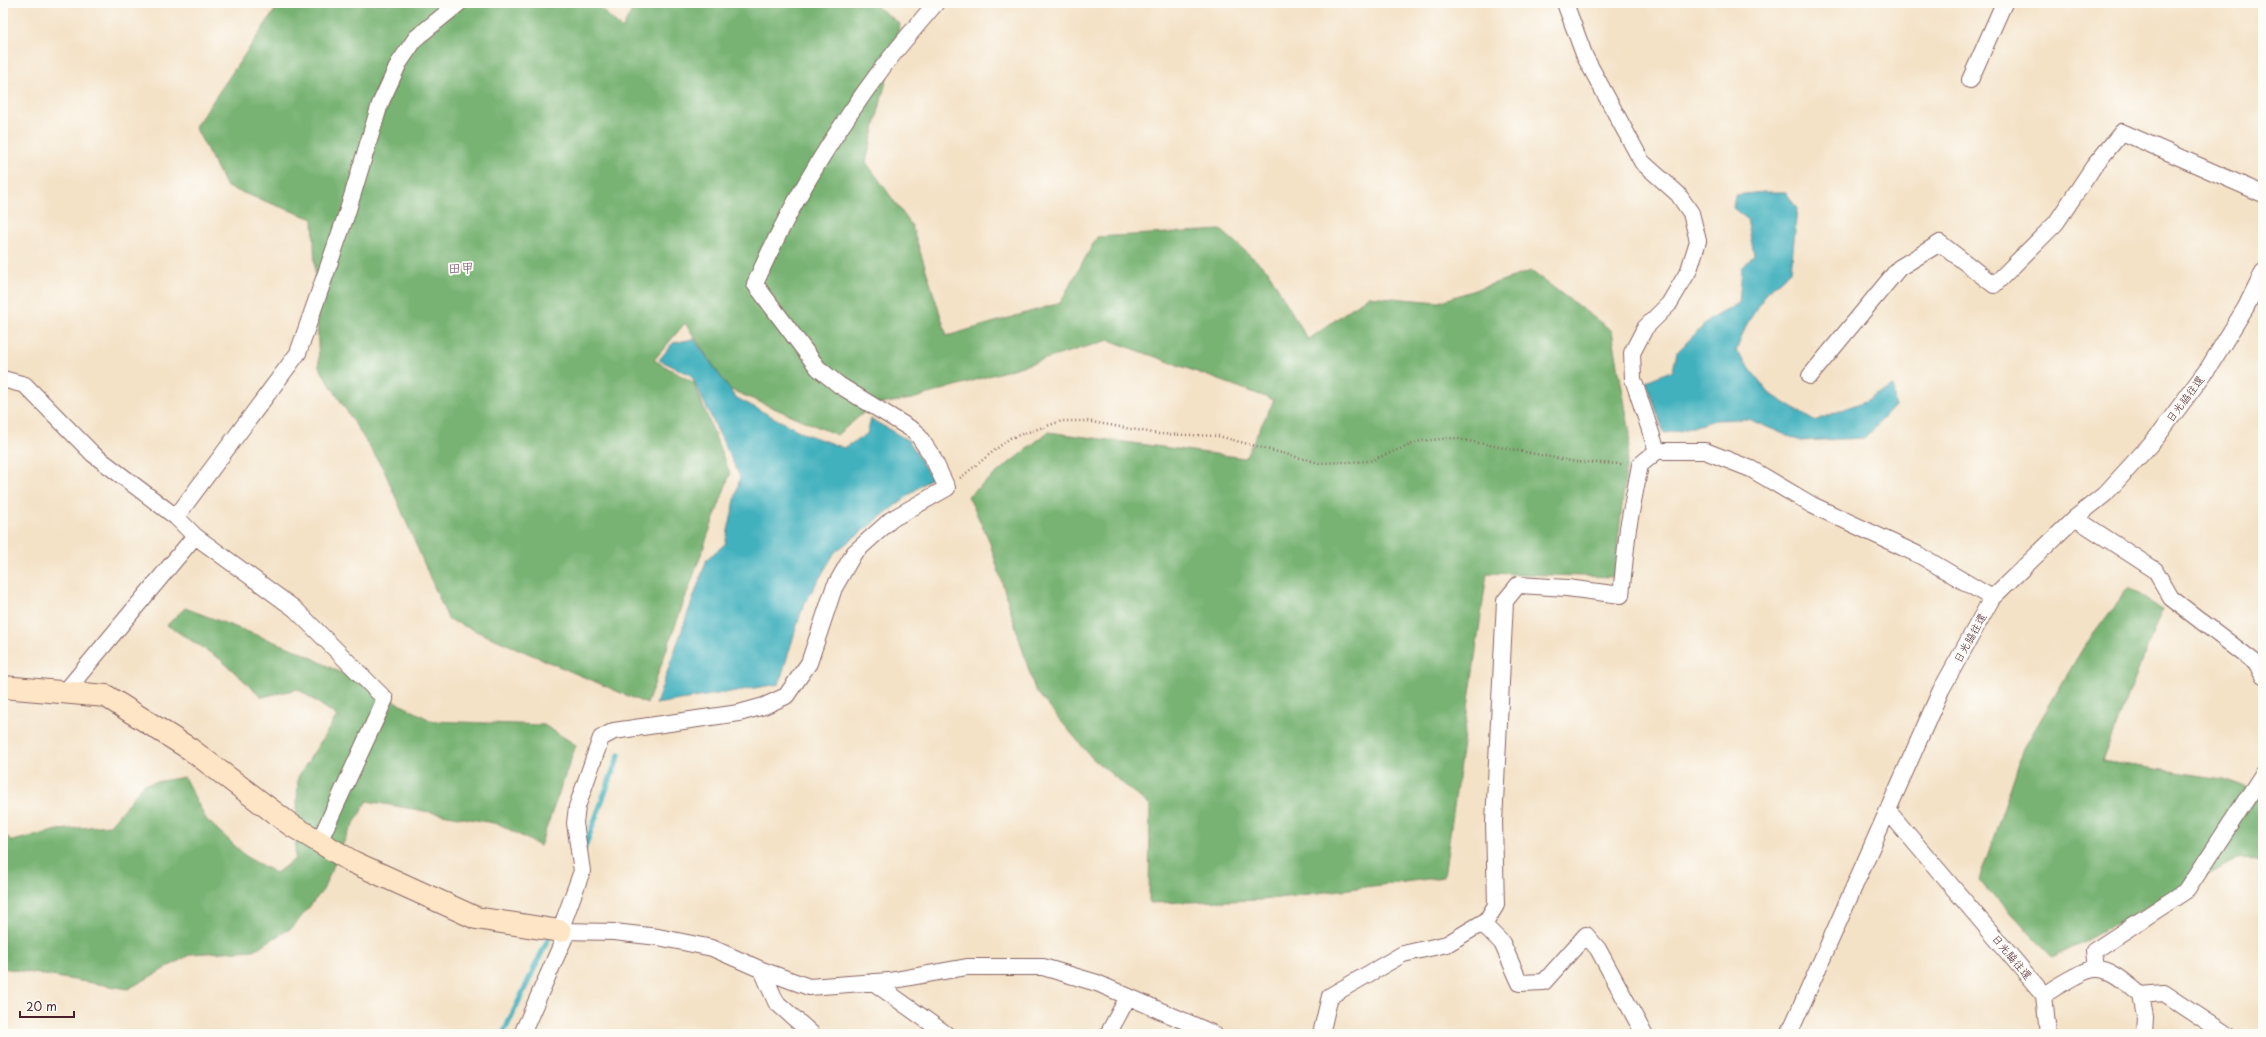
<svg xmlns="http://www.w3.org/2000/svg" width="2266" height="1037" font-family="'Playpen Sans','Klee One',sans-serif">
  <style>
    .forest { fill: #78b373; stroke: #61694f }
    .water { fill: #42b1be; stroke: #466874 }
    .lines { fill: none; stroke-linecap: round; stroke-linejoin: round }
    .stream { stroke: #42b1be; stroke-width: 5.5 }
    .street-casing { stroke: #866362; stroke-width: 18 }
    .secondary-casing { stroke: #866362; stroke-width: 24 }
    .path { stroke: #866362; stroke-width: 2.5; stroke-dasharray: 1 3; stroke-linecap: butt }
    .street { stroke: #fff; stroke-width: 16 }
    .secondary { stroke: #fde5c5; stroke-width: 22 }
    .labels { text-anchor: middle; stroke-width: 4; stroke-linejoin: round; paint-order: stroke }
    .street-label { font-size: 11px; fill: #4a1f2b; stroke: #fdfcf7 }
    .quarter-label { font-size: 13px; fill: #704f69; stroke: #fdfcf7 }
  </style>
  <rect width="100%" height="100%" fill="#fdfcf7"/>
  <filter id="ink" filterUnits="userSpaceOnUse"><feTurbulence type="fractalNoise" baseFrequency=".025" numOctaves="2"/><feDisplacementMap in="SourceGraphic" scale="8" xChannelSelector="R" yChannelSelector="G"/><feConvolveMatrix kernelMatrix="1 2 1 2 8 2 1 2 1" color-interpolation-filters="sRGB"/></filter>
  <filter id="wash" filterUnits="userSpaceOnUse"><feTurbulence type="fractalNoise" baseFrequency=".012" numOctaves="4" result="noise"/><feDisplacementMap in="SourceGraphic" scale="16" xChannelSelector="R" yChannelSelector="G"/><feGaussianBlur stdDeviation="0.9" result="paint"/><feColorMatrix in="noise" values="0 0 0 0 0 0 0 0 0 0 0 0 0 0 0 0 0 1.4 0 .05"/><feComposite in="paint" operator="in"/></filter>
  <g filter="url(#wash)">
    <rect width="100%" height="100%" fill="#f4e2c7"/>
    <path class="forest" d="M280,3H595L622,29L636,3H872L900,24L866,162L912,226L947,336L1060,303L1097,237L1221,230L1268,271L1308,340L1368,296L1439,302L1531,271L1612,331L1630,434L1614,577L1487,573L1444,877L1262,900L1149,903L1150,806L1092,758L1035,690L989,540L968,496L1048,432L1245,458L1274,400L1109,340L912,399L873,405L837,435L729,389L685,323L654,360L694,383L730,474L647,704L448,619L384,470L319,367L313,219L227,187L195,127Z
      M2129,587L2162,610L2102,761L2223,779L2263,794V865L2241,857L2053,958L1979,880L2024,748L2083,648Z
      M185,608L301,652L432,721L544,725L576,745L540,846L499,824L367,801L346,837L323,890L293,927L254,950L191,954L128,989L3,968V833L12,841L58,830L110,825L144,784L184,777L206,819L248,858L276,873L295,859L298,777L337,716L298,689L262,697L220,659L167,625Z"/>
    <path class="water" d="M1764,192H1786L1797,209L1791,271L1767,292L1747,324L1736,351L1769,393L1814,421L1865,401L1893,386L1895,406L1865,438L1800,441L1748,419L1715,420L1680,431L1664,433L1646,381L1673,370L1677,352L1710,319L1739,303L1742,268L1754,255L1747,219L1733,208L1735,195Z
      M694,339L735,397L803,433L844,448L867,434L871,419L909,441L931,478L835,552L803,606L779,684L656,704L707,559L725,544L740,477L691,375L659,360L673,343Z"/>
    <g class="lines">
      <path class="stream" d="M584,849L619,755
        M503,1034L550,935"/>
    </g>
  </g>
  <g filter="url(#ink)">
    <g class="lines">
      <g class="street-casing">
        <path id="street" d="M936,3C918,24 900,45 883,67C833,134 788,208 755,284L818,368L839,385L916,432L932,456L947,488L892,519L854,553L834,588L809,663L786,696L764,706L739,713L614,731L601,738L577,807L575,823L582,871L560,931L614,932L658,937L712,948L762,970L809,987L889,981L967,967H1043L1097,983L1214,1034
          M1565,3L1585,57L1642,162L1678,194L1691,213L1698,241L1689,270L1669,304L1645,328L1632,353L1633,379L1657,451
          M1970,80L2004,3
          M1810,376L1899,268L1940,243L1994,285L2056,223L2094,166L2122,132L2263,194
          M3,379L25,385L93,454L176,517L195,536L295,609L385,699L319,842
          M176,517L298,353L347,213L380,104L399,63L416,38L459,3
          M2075,518L2155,570L2171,598L2257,664L2263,676
          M65,692L195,536
          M1888,811L2044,995L2048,1034
          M1482,923L1502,943L1520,983L1544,982L1586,935L1598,949L1644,1034
          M2096,969L2094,951L2187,890L2263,774
          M762,970L776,1002L812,1034
          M873,982L946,1034
          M2044,995C2054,988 2084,969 2096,969C2112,968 2129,986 2141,995L2145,1017L2144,1034
          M2141,995L2164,993L2226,1034
          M522,1034L567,932
          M1108,1034L1128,997
          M1321,1034L1330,996L1403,954L1447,944L1487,920L1496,905L1494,822L1505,601L1518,585L1567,588L1621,595L1628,528L1640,465L1657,451H1705L1751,469L1812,505L1921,556L1992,598
          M1789,1034L1941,690L1992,598L2075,518L2105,494L2157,437L2209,367L2246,307L2263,272"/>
      </g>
      <g class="secondary-casing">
        <path id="secondary" d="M3,687L106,696L190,749L291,825L353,862L476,918L560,931"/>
      </g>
      <path class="path" d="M960,478L1010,438L1062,421H1087L1159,434L1218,436L1319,463L1370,461L1420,441L1453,438L1576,462L1623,464"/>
      <use href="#street" class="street"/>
      <use href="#secondary" class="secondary"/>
    </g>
  </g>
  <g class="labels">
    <g class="street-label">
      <text transform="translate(2185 399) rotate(-53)" y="4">日光脇往還</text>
      <text transform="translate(1970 638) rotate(-61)" y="4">日光脇往還</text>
      <text transform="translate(2012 957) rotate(50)" y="4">日光脇往還</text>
    </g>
    <g class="quarter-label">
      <text x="461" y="273">田甲</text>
    </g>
  </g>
  <rect width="2266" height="1037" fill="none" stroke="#fdfcf7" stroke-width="16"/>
  <path d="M20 1011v6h54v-6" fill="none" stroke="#4a1f2b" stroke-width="2"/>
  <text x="26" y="1011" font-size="12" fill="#4a1f2b" stroke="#fdfcf7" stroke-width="3" paint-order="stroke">20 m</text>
</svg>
